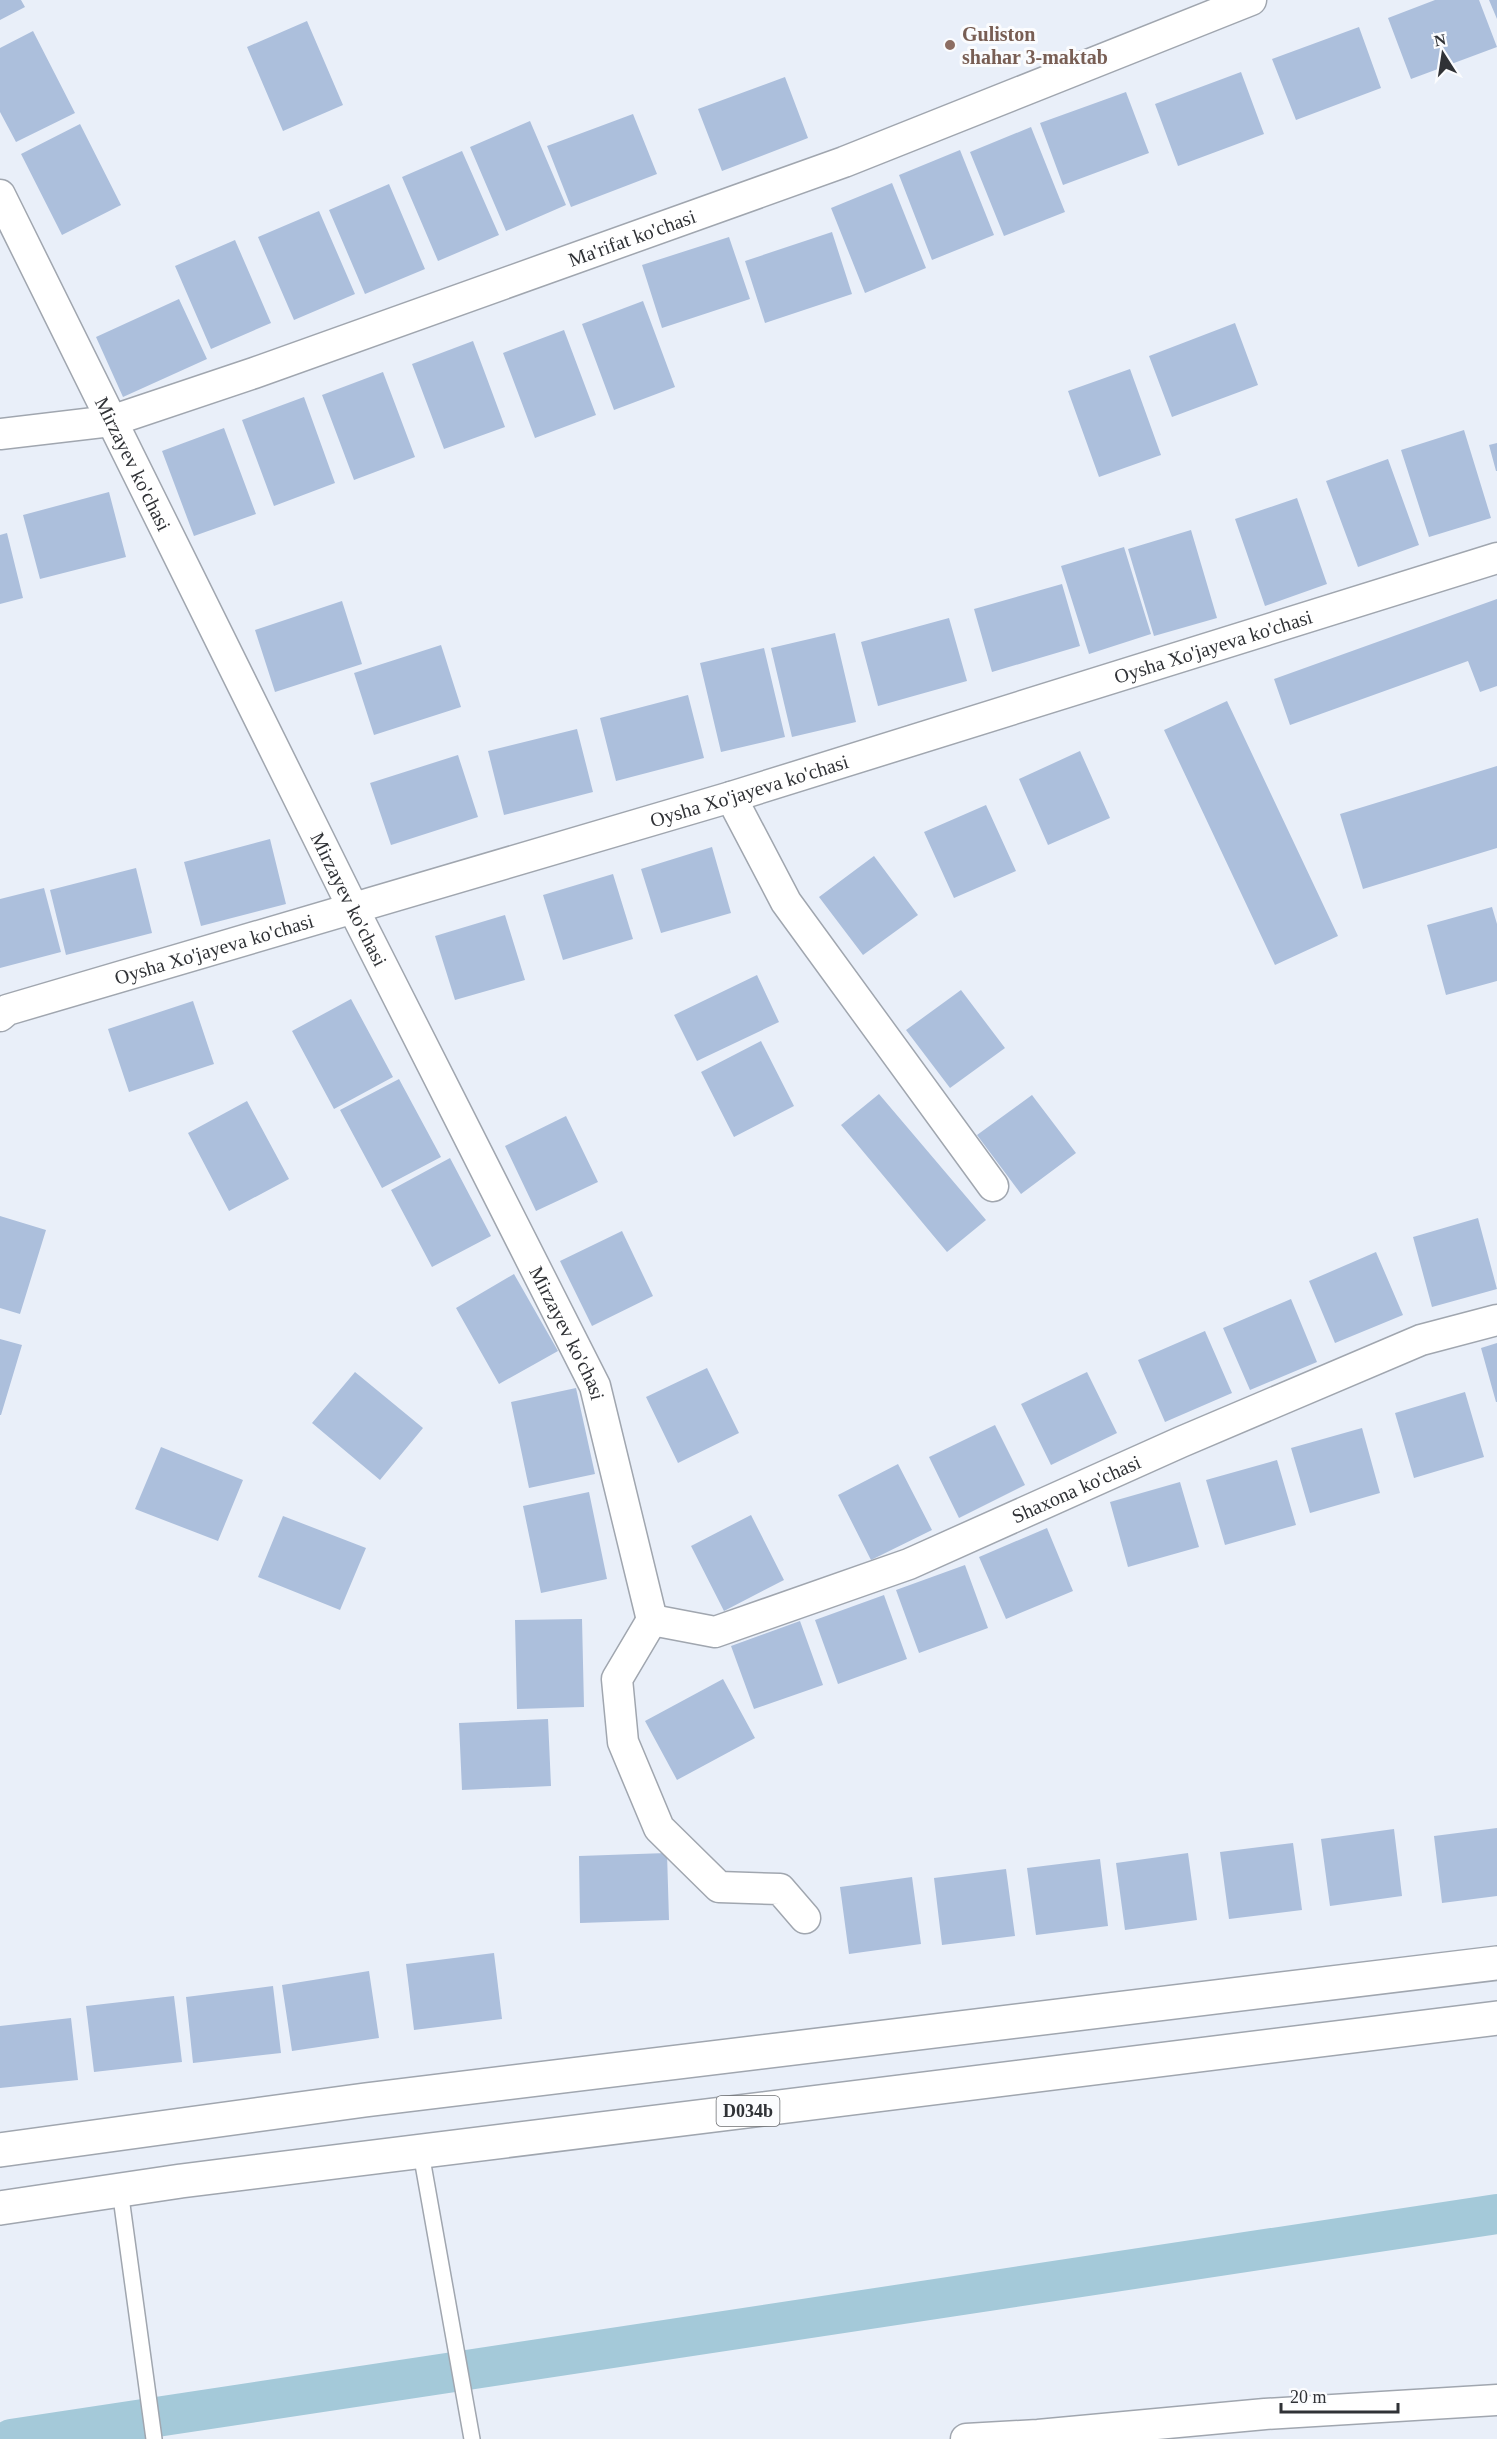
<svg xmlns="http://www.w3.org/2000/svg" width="1497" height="2439" font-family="Georgia,serif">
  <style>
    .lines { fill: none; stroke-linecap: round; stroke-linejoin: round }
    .canal { stroke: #a4c9d9; stroke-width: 40 }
    .building { fill: #acbfdc }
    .service-casing { stroke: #a0a6af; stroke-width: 18 }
    .minor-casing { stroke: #a0a6af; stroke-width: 33 }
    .primary-casing { stroke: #a0a6af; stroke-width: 36 }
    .service { stroke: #fff; stroke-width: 15 }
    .minor { stroke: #fff; stroke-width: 30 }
    .primary { stroke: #fff; stroke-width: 33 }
    .education-dot { fill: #8d6e63; stroke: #fbfcfe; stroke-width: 2 }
    .labels { text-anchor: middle; stroke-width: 6; stroke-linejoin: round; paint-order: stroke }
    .shield { fill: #fbfcfe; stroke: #6d6f72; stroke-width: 1.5 }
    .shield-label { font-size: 18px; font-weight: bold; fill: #303236 }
    .education-label { font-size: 20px; font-weight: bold; fill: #785e54; stroke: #fbfcfe; text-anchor: start }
    .street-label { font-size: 20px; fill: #303236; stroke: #fbfcfe }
  </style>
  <rect width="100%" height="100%" fill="#e9eff9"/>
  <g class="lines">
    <path class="canal" d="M11,2439L1497,2214"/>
  </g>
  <path class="building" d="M0,0H21L25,7L0,20Z
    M1435,0H1479L1497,47L1411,79L1388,18Z
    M1489,0H1497V19Z
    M307,21L343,105L283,131L247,47Z
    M1359,27L1381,88L1296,120L1272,59Z
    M33,31L75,113L16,142L0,112V48Z
    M1241,72L1264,134L1178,166L1155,104Z
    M785,77L808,138L722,171L698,109Z
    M1126,92L1149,153L1063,185L1040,123Z
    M633,114L657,174L571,207L547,146Z
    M530,121L566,205L506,231L470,147Z
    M80,124L121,205L62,235L21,154Z
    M1031,127L1065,212L1004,236L970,152Z
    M960,150L994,235L932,260L899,175Z
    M462,151L499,235L438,261L402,177Z
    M892,183L926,268L865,293L831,208Z
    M389,184L425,269L365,294L329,210Z
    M319,211L355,294L294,320L258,237Z
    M832,232L852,294L765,323L745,261Z
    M729,237L750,299L662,328L642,265Z
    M235,240L271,323L211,349L175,266Z
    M179,299L207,359L123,397L96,337Z
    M643,301L675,387L614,410L582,324Z
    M1235,323L1258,385L1172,417L1149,356Z
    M564,330L596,415L535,438L503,353Z
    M473,341L505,427L444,449L412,364Z
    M1130,369L1161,455L1099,477L1068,391Z
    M383,372L415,457L354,480L322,395Z
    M304,397L335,483L274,506L242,420Z
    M224,428L256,514L194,536L162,451Z
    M1464,430L1491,518L1429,537L1401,450Z
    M1497,443V471H1496L1489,445Z
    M1388,459L1419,545L1358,567L1326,481Z
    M109,492L126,557L40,579L23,515Z
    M1297,498L1327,584L1265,606L1235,519Z
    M1191,530L1217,618L1154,636L1128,549Z
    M7,533L23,598L0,604V535Z
    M1124,547L1151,634L1089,654L1061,566Z
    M1062,584L1080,646L992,672L974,609Z
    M1497,599V686L1480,692L1468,661L1290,725L1274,679Z
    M342,601L362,664L275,692L255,630Z
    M949,618L967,681L878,706L861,642Z
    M835,633L856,722L792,737L771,648Z
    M441,645L461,707L374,735L354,673Z
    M764,648L785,737L721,752L700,663Z
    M688,695L704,758L616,781L600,718Z
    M1227,701L1338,936L1275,965L1164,730Z
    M577,729L593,792L504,815L488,751Z
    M1080,751L1110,818L1048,845L1019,779Z
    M458,755L478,817L391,845L370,783Z
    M1497,766V848L1363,889L1340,814Z
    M986,805L1016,871L954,898L924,832Z
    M270,839L286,904L201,926L184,862Z
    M712,847L731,913L661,933L641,869Z
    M874,856L918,915L863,955L819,897Z
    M136,868L152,933L66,955L50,890Z
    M613,874L633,939L563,960L543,895Z
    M44,888L61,952L0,968V899Z
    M1492,907L1497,924V981L1446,995L1427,925Z
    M505,915L525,980L455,1000L435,936Z
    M757,975L779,1022L697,1061L674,1015Z
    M961,990L1005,1048L950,1088L906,1030Z
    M351,999L393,1077L334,1109L292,1031Z
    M193,1001L214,1064L129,1092L108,1029Z
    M761,1041L794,1106L734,1137L701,1072Z
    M399,1079L441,1157L382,1188L340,1110Z
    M879,1094L986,1220L947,1252L841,1125Z
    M1032,1095L1076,1153L1021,1194L977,1135Z
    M247,1101L289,1179L229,1211L188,1133Z
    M566,1116L598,1182L536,1211L505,1146Z
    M450,1158L491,1236L432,1267L391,1190Z
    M0,1216L46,1230L20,1314L0,1308Z
    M1478,1218L1497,1289L1432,1307L1413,1237Z
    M622,1231L653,1296L592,1326L560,1261Z
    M1376,1252L1403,1315L1335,1343L1309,1281Z
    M514,1274L558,1351L499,1384L456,1308Z
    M1291,1299L1317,1362L1250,1390L1223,1328Z
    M1205,1331L1232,1393L1165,1422L1138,1360Z
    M0,1339L22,1345L1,1415H0Z
    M1497,1343V1402H1496L1481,1348Z
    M707,1368L739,1433L678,1463L646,1397Z
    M355,1372L423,1428L380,1480L312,1423Z
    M1087,1372L1117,1433L1051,1465L1021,1404Z
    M576,1388L595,1474L529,1488L511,1402Z
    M1465,1392L1484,1457L1414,1478L1395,1413Z
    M995,1425L1025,1485L959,1518L929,1457Z
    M1362,1428L1380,1493L1310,1513L1291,1448Z
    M161,1447L243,1480L218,1541L135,1509Z
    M1277,1460L1296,1525L1225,1545L1206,1480Z
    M898,1464L932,1530L871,1560L838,1495Z
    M1180,1482L1199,1547L1128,1567L1110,1502Z
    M589,1492L607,1579L541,1593L523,1506Z
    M751,1515L784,1580L724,1611L691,1546Z
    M283,1516L366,1548L340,1610L258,1577Z
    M1047,1528L1073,1591L1006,1619L979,1557Z
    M965,1565L988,1628L919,1653L896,1590Z
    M884,1595L907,1659L838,1684L815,1620Z
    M582,1619L584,1707L517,1709L515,1620Z
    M800,1621L823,1685L754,1709L731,1646Z
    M723,1679L755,1738L677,1780L645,1721Z
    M548,1719L551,1786L462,1790L459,1723Z
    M1497,1828V1896L1442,1903L1434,1836Z
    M1394,1829L1402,1896L1330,1906L1321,1839Z
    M1293,1843L1302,1910L1229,1919L1220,1852Z
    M667,1853L669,1920L580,1923L579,1856Z
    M1188,1853L1197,1920L1125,1930L1116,1863Z
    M1100,1859L1108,1926L1036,1935L1027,1868Z
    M1006,1869L1015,1936L942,1945L934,1878Z
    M912,1877L921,1944L849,1954L840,1887Z
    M494,1953L502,2019L414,2030L406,1964Z
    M369,1971L379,2038L292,2051L282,1985Z
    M273,1986L281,2053L193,2063L186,1997Z
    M174,1996L182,2062L94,2072L86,2006Z
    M71,2018L78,2080L0,2088V2026Z"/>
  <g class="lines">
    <g class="service-casing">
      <path id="service" d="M421,2153L472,2439
        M120,2190L154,2439"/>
    </g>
    <g class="minor-casing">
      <g id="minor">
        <path id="s1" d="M0,195L354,910L595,1386L652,1620"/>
        <path id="s2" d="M0,434L111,421L254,373L844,162L1251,0"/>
        <path d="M731,797L786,902L993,1186"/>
        <path id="s3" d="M0,1016L7,1010L731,797L1497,558"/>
        <path id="s4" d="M652,1620L715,1632L909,1564L1181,1442L1421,1340L1497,1320"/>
        <path d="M652,1620L617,1679L623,1742L659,1828L719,1887L780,1889L805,1918"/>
        <path d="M966,2439L1038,2435L1265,2414L1497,2400"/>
      </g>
    </g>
    <g class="primary-casing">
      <path id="primary" d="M0,2150L365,2100L1497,1963
        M0,2208L181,2181L1497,2018"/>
    </g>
    <use href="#service" class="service"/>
    <use href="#minor" class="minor"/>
    <use href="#primary" class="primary"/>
  </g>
  <circle class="education-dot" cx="950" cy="45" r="6"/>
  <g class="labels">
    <rect class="shield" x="716.5" y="2096" width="63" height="30" rx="4.5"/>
    <g class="shield-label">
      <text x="748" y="2117">D034b</text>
    </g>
    <g class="education-label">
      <text x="962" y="41">Guliston<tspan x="962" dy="23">shahar 3-maktab</tspan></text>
    </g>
    <g class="street-label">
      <text dy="7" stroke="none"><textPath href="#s2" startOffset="664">Ma'rifat ko'chasi</textPath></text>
      <text dy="7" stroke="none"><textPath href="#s1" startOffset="300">Mirzayev ko'chasi</textPath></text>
      <text dy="7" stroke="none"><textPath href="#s3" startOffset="1269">Oysha Xo'jayeva ko'chasi</textPath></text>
      <text dy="7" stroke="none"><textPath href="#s3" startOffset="783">Oysha Xo'jayeva ko'chasi</textPath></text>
      <text dy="7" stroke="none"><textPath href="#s1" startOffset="786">Mirzayev ko'chasi</textPath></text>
      <text dy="7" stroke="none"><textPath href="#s3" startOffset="225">Oysha Xo'jayeva ko'chasi</textPath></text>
      <text dy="7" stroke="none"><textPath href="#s1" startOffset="1272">Mirzayev ko'chasi</textPath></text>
      <text dy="7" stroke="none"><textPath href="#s4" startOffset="453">Shaxona ko'chasi</textPath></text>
    </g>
  </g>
  <g transform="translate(1443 54) rotate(348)" stroke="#fbfcfe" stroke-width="4.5" paint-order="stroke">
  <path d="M0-4.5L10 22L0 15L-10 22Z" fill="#303236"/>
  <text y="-9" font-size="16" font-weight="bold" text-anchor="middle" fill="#303236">N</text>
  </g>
  <path d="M1281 2403v9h117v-9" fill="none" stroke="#303236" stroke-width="3"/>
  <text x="1290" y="2403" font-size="18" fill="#303236" stroke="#fbfcfe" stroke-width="4.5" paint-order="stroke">20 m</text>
</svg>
